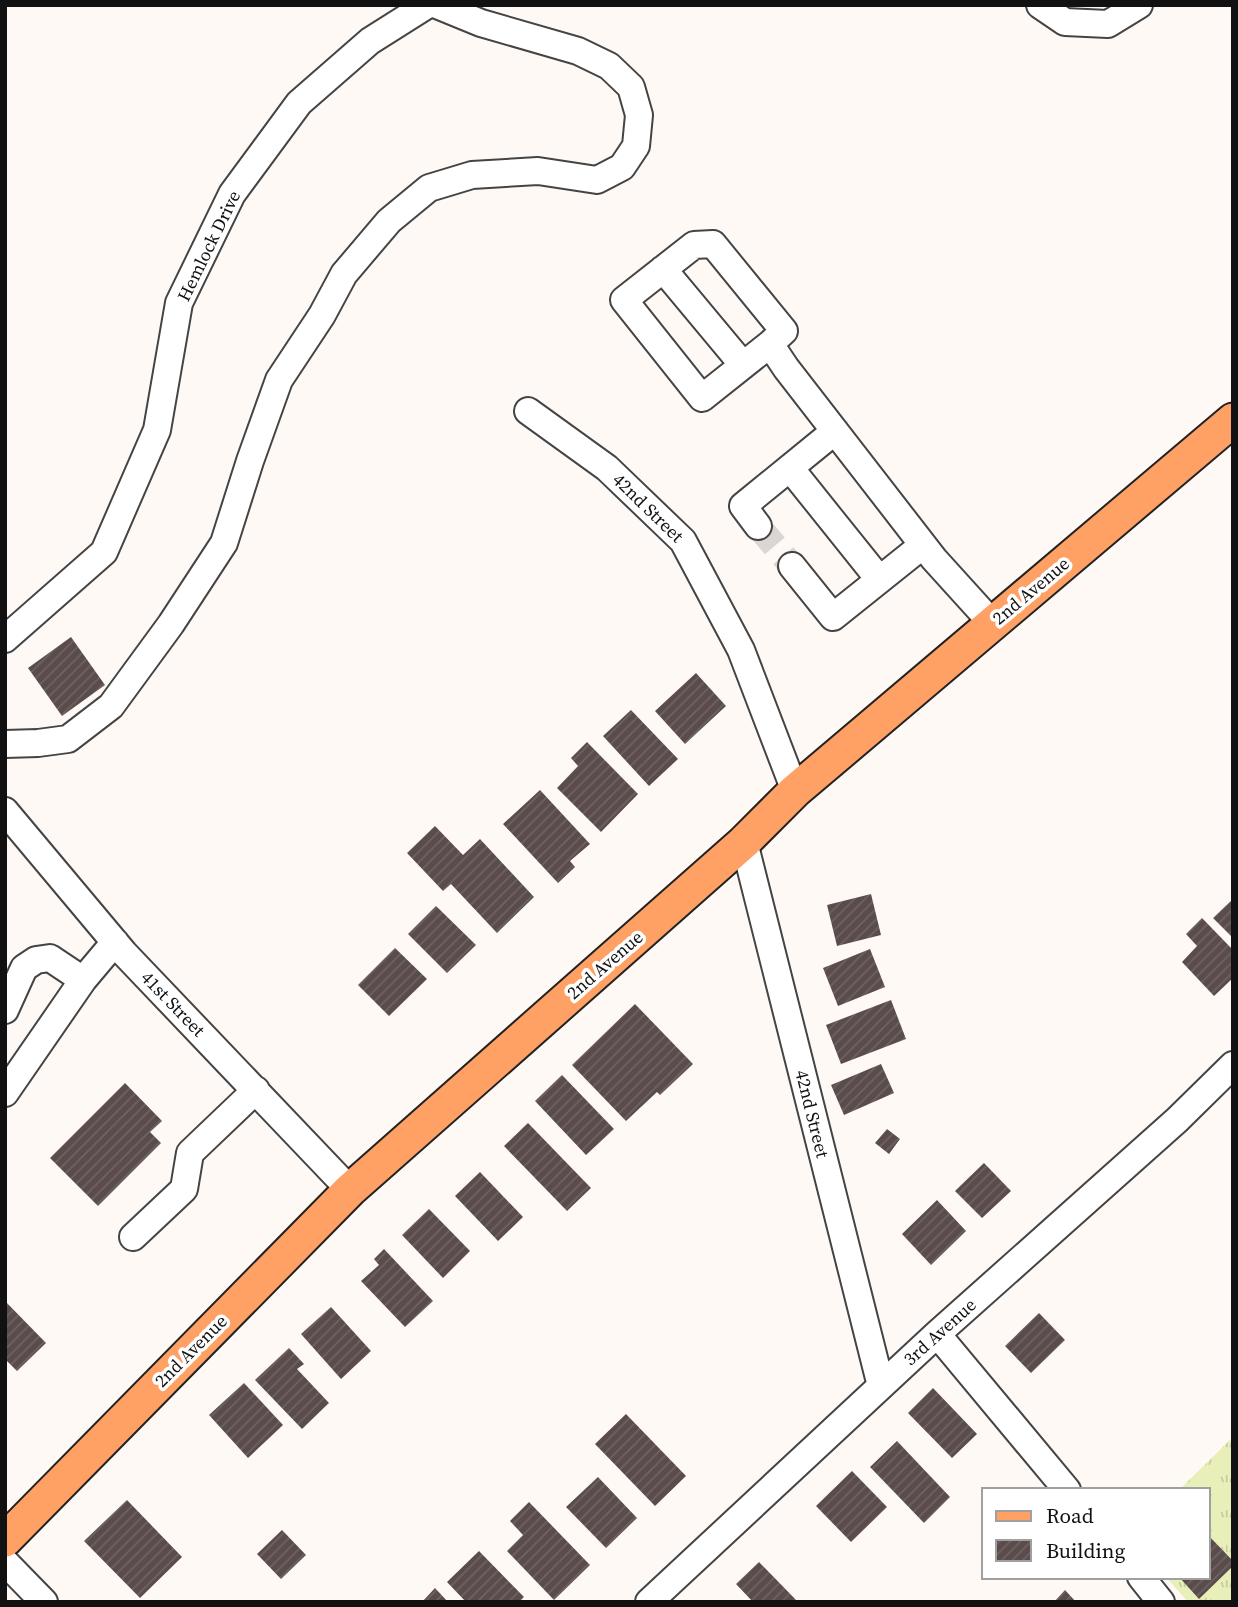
<svg xmlns="http://www.w3.org/2000/svg" width="1238" height="1607" font-family="'Source Serif 4',serif">
  <style>
    .grass { fill: url(#grass-tufts) }
    .building { fill: url(#building-hatch) }
    .lines { fill: none; stroke-linecap: round; stroke-linejoin: round }
    .minor-tunnel { stroke: #dbd6d3; stroke-width: 26; stroke-dasharray: 26 13; stroke-linecap: butt }
    .minor-casing { stroke: #444; stroke-width: 30 }
    .major-casing { stroke: #222; stroke-width: 37 }
    .minor { stroke: #fff; stroke-width: 26 }
    .major { stroke: #ffa065; stroke-width: 33 }
    .labels { text-anchor: middle; stroke-width: 7; stroke-linejoin: round; paint-order: stroke }
    .street-label { font-size: 18px; fill: #111; stroke: #fff }
  </style>
  <defs>
    <pattern id="grass-tufts" width="24" height="20" patternUnits="userSpaceOnUse" patternTransform="scale(1.75)"><rect width="24" height="20" fill="#e9efb9"/><path d="M3 7l-1-3M5 7V3M7 7l1-3M15 17l-1-3M17 17v-4M19 17l1-3" fill="none" stroke="#c7cc9e"/></pattern>
    <pattern id="building-hatch" width="6" height="6" patternUnits="userSpaceOnUse" patternTransform="scale(1.75)"><rect width="6" height="6" fill="#5b4c4c"/><path d="M-1 1l2-2M0 6l6-6M5 7l2-2" fill="none" stroke="#6e6262"/></pattern>
  </defs>
  <rect width="100%" height="100%" fill="#fff9f5"/>
  <path class="grass" d="M1233,1437V1602H1188L1166,1577H1208V1490H1179Z"/>
  <path class="building" d="M71,637L105,685L62,716L28,668Z
    M696,673L726,706L685,744L655,711Z
    M631,710L678,759L649,786L603,736Z
    M587,742L638,794L601,832L557,788L578,766L571,758Z
    M540,790L590,844L570,861L575,867L558,883L503,824Z
    M435,826L463,855L480,839L534,897L497,933L451,884L443,891L407,853Z
    M871,894L881,935L837,946L827,905Z
    M1233,899V938L1213,918Z
    M436,906L476,945L447,973L408,934Z
    M1202,918L1233,950V978L1214,996L1182,962L1197,946L1186,934Z
    M395,948L427,979L389,1016L358,985Z
    M870,949L885,987L838,1006L823,968Z
    M891,1000L906,1039L841,1064L826,1025Z
    M635,1004L693,1064L660,1095L657,1092L626,1121L572,1065Z
    M881,1064L894,1093L844,1115L831,1085Z
    M562,1075L614,1129L586,1155L535,1101Z
    M125,1083L162,1121L150,1132L161,1143L98,1206L50,1158Z
    M528,1123L591,1188L567,1211L504,1146Z
    M887,1129L900,1139L889,1154L875,1143Z
    M984,1163L1011,1191L982,1218L955,1191Z
    M480,1172L523,1217L498,1241L455,1196Z
    M937,1200L966,1231L931,1265L902,1234Z
    M429,1209L470,1251L443,1278L402,1235Z
    M384,1249L433,1301L405,1327L361,1281L379,1265L374,1259Z
    M5,1301L46,1343L17,1371L5,1359Z
    M331,1307L371,1351L341,1379L301,1334Z
    M1039,1313L1065,1340L1031,1373L1005,1346Z
    M289,1348L304,1364L297,1369L329,1403L302,1429L255,1380Z
    M244,1383L283,1425L248,1458L209,1415Z
    M933,1388L977,1434L952,1458L908,1413Z
    M626,1414L686,1476L655,1506L595,1444Z
    M897,1441L950,1497L924,1523L870,1467Z
    M852,1471L887,1507L851,1542L816,1506Z
    M598,1477L637,1518L606,1548L566,1507Z
    M127,1500L182,1557L140,1598L84,1541Z
    M529,1502L590,1565L554,1600L507,1551L523,1535L510,1521Z
    M282,1530L306,1555L281,1579L257,1554Z
    M1208,1535L1233,1561V1566L1199,1599L1179,1577H1208Z
    M479,1551L524,1597L519,1602H466L447,1582Z
    M759,1562L798,1602H753L736,1584Z
    M435,1588L448,1602H422Z
    M1065,1590L1076,1602H1054Z"/>
  <g class="lines">
    <path class="minor-tunnel" d="M758,526L792,566"/>
    <g class="minor-casing">
      <path id="minor" d="M1040,5L1065,22L1108,24L1139,5
        M663,269L743,365
        M770,344L784,331L713,244L694,245L624,300L702,398L770,344L786,368L934,559L992,623
        M528,411L607,468L683,541L741,650L795,791
        M790,468L879,579
        M758,526L743,506L835,431
        M792,566L833,617L923,545
        M5,639L104,552L157,430L179,303L232,194L299,103L370,41L427,5
        M5,744L38,743L68,739L111,706L171,624L224,543L250,461L279,380L322,315L344,274L389,221L429,188L472,175L538,171L597,180L622,167L636,146L639,115L631,87L609,66L578,51L481,23L437,5
        M5,811L124,953L350,1190
        M744,842L881,1386
        M5,1010L24,968L36,960L50,958L83,980
        M5,1093L83,980L115,942
        M133,1237L184,1189L190,1153L256,1090
        M937,1334L1067,1490
        M5,1562L44,1602
        M1141,1577L1161,1602
        M649,1602L937,1334L1177,1120L1233,1065"/>
    </g>
    <g class="major-casing">
      <path id="major" d="M5,1540L350,1190L744,842L795,791L1233,420"/>
    </g>
    <use href="#minor" class="minor"/>
    <use href="#major" class="major"/>
  </g>
  <g class="labels">
    <g class="street-label">
      <text transform="translate(209 246) rotate(-64)" y="6">Hemlock Drive</text>
      <text transform="translate(648 508) rotate(44)" y="6">42nd Street</text>
      <text transform="translate(1031 591) rotate(-40)" y="6">2nd Avenue</text>
      <text transform="translate(605 965) rotate(-41)" y="6">2nd Avenue</text>
      <text transform="translate(173 1004) rotate(46)" y="6">41st Street</text>
      <text transform="translate(812 1114) rotate(76)" y="6">42nd Street</text>
      <text transform="translate(940 1332) rotate(-42)" y="6">3rd Avenue</text>
      <text transform="translate(191 1351) rotate(-45)" y="6">2nd Avenue</text>
    </g>
  </g>
  <rect width="1238" height="1607" fill="none" stroke="#111111" stroke-width="14"/>
  <rect x="982" y="1488" width="228" height="91" fill="#ffffff" stroke="#a0a0a0" stroke-width="2"/>
  <rect x="996" y="1511" width="35" height="10" fill="#ffa065" stroke="#a0a0a0" stroke-width="2"/>
  <text x="1046" y="1523" font-size="21" fill="#111111">Road</text>
  <rect x="996" y="1540" width="35" height="21" fill="url(#building-hatch)" stroke="#a0a0a0" stroke-width="2"/>
  <text x="1046" y="1558" font-size="21" fill="#111111">Building</text>
</svg>
